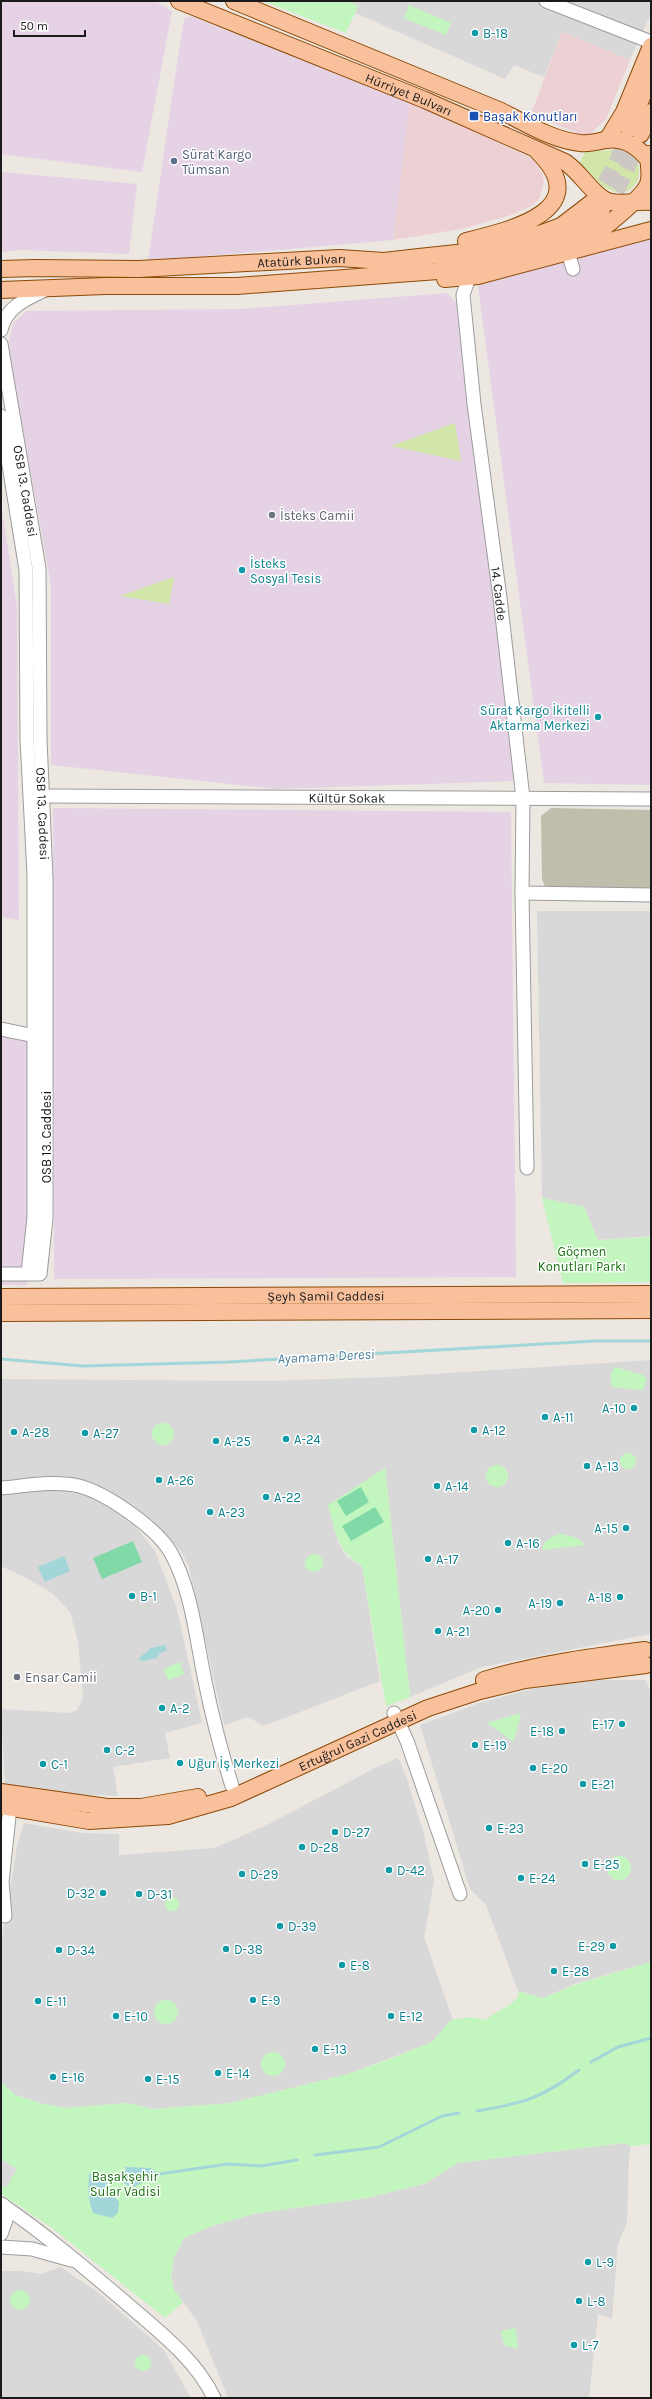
<svg xmlns="http://www.w3.org/2000/svg" width="652" height="2399" font-family="Karla,sans-serif">
  <style>
    .residential { fill: #d9d8d8 }
    .commercial { fill: #edd0d4 }
    .industrial { fill: #e5d3e5 }
    .construction { fill: #c0bdad }
    .grass { fill: #d1e6a8 }
    .park { fill: #c3f6be }
    .pitch { fill: #81d9a8 }
    .parking { fill: #dbdbdb }
    .water { fill: #a3d6d9 }
    .lines { fill: none; stroke-linecap: round; stroke-linejoin: round }
    .stream { stroke: #a3d6d9; stroke-width: 3 }
    .major-tunnel { stroke: #cdc8c3; stroke-width: 16; stroke-dasharray: 16 8; stroke-linecap: butt }
    .minor-casing { stroke: #9c9c9c; stroke-width: 15 }
    .major-casing { stroke: #8d4906; stroke-width: 18 }
    .minor { stroke: #fff; stroke-width: 13 }
    .major { stroke: #f8c09b; stroke-width: 16 }
    .culture-dot { fill: #0f9aa8; stroke: #fff; stroke-width: 1.5 }
    .transit-dot { fill: #1a4fb4; stroke: #fff; stroke-width: 1.5 }
    .service-dot { fill: #5c6f8a; stroke: #fff; stroke-width: 1.5 }
    .worship-dot { fill: #6b7280; stroke: #fff; stroke-width: 1.5 }
    .labels { text-anchor: middle; stroke-width: 3; stroke-linejoin: round; paint-order: stroke }
    .culture-label { font-size: 13px; fill: #0d838f; stroke: #fff; text-anchor: start }
    .street-label { font-size: 13px; fill: #1b1b1b; stroke: #fff }
    .transit-label { font-size: 13px; fill: #164399; stroke: #fff; text-anchor: start }
    .service-label { font-size: 13px; fill: #4e5e75; stroke: #fff; text-anchor: start }
    .worship-label { font-size: 13px; fill: #5b616d; stroke: #fff; text-anchor: start }
    .park-label { font-size: 13px; fill: #18730f; stroke: #fff }
    .water-label { font-size: 14px; font-style: italic; fill: #467d97; stroke: #fff }
  </style>
  <rect width="100%" height="100%" fill="#ece7e1"/>
  <path class="residential" d="M347,1H651V14L630,60L562,32L544,77L514,65L505,79L355,13L358,6Z
    M537,911H651V1236L598,1240L584,1207L542,1198Z
    M651,1360L650,1634L482,1667L410,1697L385,1468L334,1525L338,1542L347,1557L362,1566L380,1681L264,1726L248,1717L224,1725L189,1567L181,1551L158,1526L132,1505L107,1489L90,1483L1,1482V1379L267,1381L387,1377Z
    M31,1490L64,1491L86,1495L122,1515L134,1525L155,1551L177,1609L202,1723L165,1733L170,1758L113,1767L118,1796L76,1794L5,1784L1,1709L69,1713L77,1710L83,1698L78,1642L70,1612L52,1593L30,1580L1,1566V1494Z
    M591,1680H645L651,1692V1962L574,1984L543,1998L518,1991L486,1905L470,1889L420,1725L482,1702L540,1687Z
    M398,1758L406,1776L424,1834L434,1881L424,1937L453,2020L432,2042L348,2074L231,2103L153,2109L127,2103L65,2108L40,2103L15,2095L1,2081V1944L17,1846L24,1823L83,1833L119,1834V1855L214,1848L265,1826L377,1767Z
    M624,2143L631,2146L629,2157L627,2223L618,2244L612,2319L598,2314L589,2398H228L197,2321L174,2290L171,2276L174,2257L184,2238L209,2227L253,2214L366,2198L424,2184L458,2163Z
    M61,2267L100,2294L164,2350L191,2398H1V2271H23L41,2274Z"/>
  <path class="commercial" d="M562,32L630,60L606,119L587,137L531,114Z
    M410,101L533,159L542,173L544,182L539,199L532,206L508,216L461,229L393,240Z"/>
  <path class="industrial" d="M1,1H155L172,11L142,172L1,154Z
    M190,16L410,101L393,240L148,261L182,30L184,19Z
    M1,172L137,184L129,254L22,250L1,252Z
    M651,232V785L544,783L478,286Z
    M447,293L459,306L519,781L276,789L51,765V585L8,345L13,323L27,311L240,309Z
    M1,505L17,606L19,920L1,917Z
    M53,808L511,812L516,1277L54,1279Z
    M1,1035L34,1040L27,1285H1Z"/>
  <path class="construction" d="M551,808L651,810V889H546L542,879L541,816Z"/>
  <path class="grass" d="M623,149C652,158 640,208 604,187C595,181 588,170 580,162L585,152Z
    M455,423L461,461L391,446Z
    M174,577L169,604L120,596Z"/>
  <path class="park" d="M263,1H347L358,6L346,33Z
    M409,5L451,23L446,35L404,18Z
    M542,1198L584,1207L598,1240L651,1237V1282L563,1283Z
    M615,1367L643,1375L647,1380L643,1390L611,1387V1372Z
    M152 1434a11 11 0 1 1 22 0a11 11 0 1 1-22 0Z
    M620 1461a8 8 0 1 1 16 0a8 8 0 1 1-16 0Z
    M486 1476a11 11 0 1 1 22 0a11 11 0 1 1-22 0Z
    M385,1468L410,1697L386,1706L362,1566C336,1549 336,1533 328,1505Z
    M562,1534L577,1538L585,1545L542,1550C544,1540 551,1536 562,1534Z
    M305 1563a9 9 0 1 1 18 0a9 9 0 1 1-18 0Z
    M180,1662L184,1674L168,1680L164,1669Z
    M521,1713L514,1742L487,1723Z
    M607 1868a12 12 0 1 1 24 0a12 12 0 1 1-24 0Z
    M165 1904a7 7 0 1 1 14 0a7 7 0 1 1-14 0Z
    M651,1962V2144L631,2146L624,2143L458,2163L424,2184L366,2198L253,2214L209,2227L184,2238L174,2257L171,2276L174,2290L183,2302L165,2318L52,2228L1,2194V2081L15,2095L40,2103L65,2108L127,2103L153,2109L231,2103L348,2074L384,2061L432,2042L451,2020L471,2017L486,2020C497,2010 510,2007 519,1996L518,1991L543,1998L574,1985Z
    M154 2012a12 12 0 1 1 24 0a12 12 0 1 1-24 0Z
    M261 2064a12 12 0 1 1 24 0a12 12 0 1 1-24 0Z
    M10 2300a10 10 0 1 1 20 0a10 10 0 1 1-20 0Z
    M516,2328L518,2349L504,2345L501,2331Z
    M135 2363a8 8 0 1 1 16 0a8 8 0 1 1-16 0Z"/>
  <path class="pitch" d="M361,1487L369,1502L346,1516L337,1501Z
    M375,1507L384,1522L351,1541L342,1526Z
    M133,1541L142,1562L102,1579L93,1558Z"/>
  <path class="parking" d="M1,2159L17,2169L6,2188L1,2185Z"/>
  <path class="water" d="M64,1556L70,1571L45,1582L38,1567Z
    M165,1645L167,1650L160,1653L157,1658L143,1661L138,1659L151,1648Z
    M125,2167L151,2168L159,2174L153,2180L149,2179L134,2187L131,2184L128,2186L120,2180L121,2173L126,2170Z
    M97,2173L106,2179L110,2191L119,2202L118,2213L112,2218L93,2213C88,2200 88,2189 89,2174Z"/>
  <g class="lines">
    <path class="stream" d="M1,1359L83,1366L229,1362L595,1341H651
      M591,2062L618,2047L651,2038
      M477,2111C523,2103 541,2099 579,2070
      M315,2155L379,2147L442,2116L459,2113
      M159,2174L228,2164L261,2166L297,2160"/>
    <path class="major-tunnel" d="M591,203C609,180 620,157 629,129
      M602,210L618,188L641,136"/>
    <g class="minor-casing">
      <g id="minor">
        <path d="M546,1L651,42"/>
        <path d="M568,252L573,269"/>
        <path id="s1" d="M469,277L463,295L474,404L500,598L523,798L522,893L527,1168"/>
        <path d="M1,330C6,307 26,299 45,290"/>
        <path id="s2" d="M1,344L39,568L40,739L46,878V1219L40,1274H1"/>
        <path d="M1,416L26,570L27,739L34,874V1217L28,1273"/>
        <path id="s3" d="M43,796L651,799"/>
        <path d="M522,893L651,895"/>
        <path d="M1,1029L40,1037"/>
        <path d="M1,1488C26,1486 54,1480 79,1486C106,1493 157,1528 171,1553C192,1591 196,1638 205,1681C212,1716 221,1751 232,1786"/>
        <path d="M394,1713L407,1741L460,1894"/>
        <path d="M4,1800L10,1807L2,1882L5,1916"/>
        <path d="M1,2204C45,2234 85,2268 125,2302C157,2330 196,2359 214,2398"/>
        <path d="M1,2234L6,2220L3,2205"/>
        <path d="M1,2247L32,2249L71,2260"/>
      </g>
    </g>
    <g class="major-casing">
      <g id="major">
        <path id="s4" d="M179,1L425,100L565,162C581,172 594,198 611,202C624,204 638,201 651,202"/>
        <path d="M234,1L501,111C525,123 552,140 580,143C588,144 597,142 605,140C625,137 639,147 651,163"/>
        <path d="M629,129L651,75"/>
        <path d="M641,134L651,112"/>
        <path d="M607,140L624,112L651,46"/>
        <path d="M466,241C511,230 596,210 538,152"/>
        <path d="M581,244C596,235 642,199 648,184C652,174 647,164 649,154"/>
        <path id="s5" d="M1,269L35,268L139,269L339,258L384,261L419,257L466,252L542,233L561,226L591,203"/>
        <path d="M445,279L478,276L651,230"/>
        <path d="M1,290L105,286H237L438,271L508,257L565,239L585,226L602,210"/>
        <path id="s6" d="M1,1297L651,1294"/>
        <path d="M1,1313L651,1310"/>
        <path d="M484,1680C536,1664 591,1657 645,1650"/>
        <path d="M1,1792L107,1807H141L198,1797"/>
        <path id="s7" d="M1,1806L89,1821L168,1816L231,1798L428,1708L480,1691L525,1680L646,1665"/>
      </g>
    </g>
    <use href="#minor" class="minor"/>
    <use href="#major" class="major"/>
  </g>
  <g class="culture-dot">
    <circle cx="475" cy="33" r="4"/>
    <circle cx="242" cy="570" r="4"/>
    <circle cx="598" cy="717" r="4"/>
    <circle cx="634" cy="1408" r="4"/>
    <circle cx="545" cy="1417" r="4"/>
    <circle cx="474" cy="1430" r="4"/>
    <circle cx="14" cy="1432" r="4"/>
    <circle cx="85" cy="1433" r="4"/>
    <circle cx="286" cy="1439" r="4"/>
    <circle cx="216" cy="1441" r="4"/>
    <circle cx="587" cy="1466" r="4"/>
    <circle cx="159" cy="1480" r="4"/>
    <circle cx="437" cy="1486" r="4"/>
    <circle cx="266" cy="1497" r="4"/>
    <circle cx="210" cy="1512" r="4"/>
    <circle cx="626" cy="1528" r="4"/>
    <circle cx="508" cy="1543" r="4"/>
    <circle cx="428" cy="1559" r="4"/>
    <circle cx="132" cy="1596" r="4"/>
    <circle cx="620" cy="1597" r="4"/>
    <circle cx="560" cy="1603" r="4"/>
    <circle cx="498" cy="1610" r="4"/>
    <circle cx="438" cy="1631" r="4"/>
    <circle cx="162" cy="1708" r="4"/>
    <circle cx="622" cy="1724" r="4"/>
    <circle cx="562" cy="1731" r="4"/>
    <circle cx="475" cy="1745" r="4"/>
    <circle cx="107" cy="1750" r="4"/>
    <circle cx="180" cy="1763" r="4"/>
    <circle cx="43" cy="1764" r="4"/>
    <circle cx="533" cy="1768" r="4"/>
    <circle cx="583" cy="1784" r="4"/>
    <circle cx="489" cy="1828" r="4"/>
    <circle cx="335" cy="1832" r="4"/>
    <circle cx="302" cy="1847" r="4"/>
    <circle cx="585" cy="1864" r="4"/>
    <circle cx="389" cy="1870" r="4"/>
    <circle cx="242" cy="1874" r="4"/>
    <circle cx="521" cy="1878" r="4"/>
    <circle cx="103" cy="1893" r="4"/>
    <circle cx="139" cy="1894" r="4"/>
    <circle cx="280" cy="1926" r="4"/>
    <circle cx="613" cy="1946" r="4"/>
    <circle cx="226" cy="1949" r="4"/>
    <circle cx="59" cy="1950" r="4"/>
    <circle cx="342" cy="1965" r="4"/>
    <circle cx="554" cy="1971" r="4"/>
    <circle cx="253" cy="2000" r="4"/>
    <circle cx="38" cy="2001" r="4"/>
    <circle cx="116" cy="2016" r="4"/>
    <circle cx="391" cy="2016" r="4"/>
    <circle cx="315" cy="2049" r="4"/>
    <circle cx="218" cy="2073" r="4"/>
    <circle cx="53" cy="2077" r="4"/>
    <circle cx="148" cy="2079" r="4"/>
    <circle cx="588" cy="2262" r="4"/>
    <circle cx="579" cy="2301" r="4"/>
    <circle cx="574" cy="2345" r="4"/>
  </g>
  <rect class="transit-dot" x="469" y="111" width="10" height="10" rx="2"/>
  <circle class="service-dot" cx="174" cy="161" r="4"/>
  <g class="worship-dot">
    <circle cx="272" cy="515" r="4"/>
    <circle cx="17" cy="1677" r="4"/>
  </g>
  <g class="labels">
    <g class="culture-label">
      <text x="483" y="38">B-18</text>
      <text x="250" y="568">İsteks<tspan x="250" dy="15">Sosyal Tesis</tspan></text>
      <text x="590" y="715" text-anchor="end">Sürat Kargo İkitelli<tspan x="590" dy="15">Aktarma Merkezi</tspan></text>
      <text x="626" y="1413" text-anchor="end">A-10</text>
      <text x="553" y="1422">A-11</text>
      <text x="482" y="1435">A-12</text>
      <text x="22" y="1437">A-28</text>
      <text x="93" y="1438">A-27</text>
      <text x="294" y="1444">A-24</text>
      <text x="224" y="1446">A-25</text>
      <text x="595" y="1471">A-13</text>
      <text x="167" y="1485">A-26</text>
      <text x="445" y="1491">A-14</text>
      <text x="274" y="1502">A-22</text>
      <text x="218" y="1517">A-23</text>
      <text x="618" y="1533" text-anchor="end">A-15</text>
      <text x="516" y="1548">A-16</text>
      <text x="436" y="1564">A-17</text>
      <text x="140" y="1601">B-1</text>
      <text x="612" y="1602" text-anchor="end">A-18</text>
      <text x="552" y="1608" text-anchor="end">A-19</text>
      <text x="490" y="1615" text-anchor="end">A-20</text>
      <text x="446" y="1636">A-21</text>
      <text x="170" y="1713">A-2</text>
      <text x="614" y="1729" text-anchor="end">E-17</text>
      <text x="554" y="1736" text-anchor="end">E-18</text>
      <text x="483" y="1750">E-19</text>
      <text x="115" y="1755">C-2</text>
      <text x="188" y="1768">Uğur İş Merkezi</text>
      <text x="51" y="1769">C-1</text>
      <text x="541" y="1773">E-20</text>
      <text x="591" y="1789">E-21</text>
      <text x="497" y="1833">E-23</text>
      <text x="343" y="1837">D-27</text>
      <text x="310" y="1852">D-28</text>
      <text x="593" y="1869">E-25</text>
      <text x="397" y="1875">D-42</text>
      <text x="250" y="1879">D-29</text>
      <text x="529" y="1883">E-24</text>
      <text x="95" y="1898" text-anchor="end">D-32</text>
      <text x="147" y="1899">D-31</text>
      <text x="288" y="1931">D-39</text>
      <text x="605" y="1951" text-anchor="end">E-29</text>
      <text x="234" y="1954">D-38</text>
      <text x="67" y="1955">D-34</text>
      <text x="350" y="1970">E-8</text>
      <text x="562" y="1976">E-28</text>
      <text x="261" y="2005">E-9</text>
      <text x="46" y="2006">E-11</text>
      <text x="124" y="2021">E-10</text>
      <text x="399" y="2021">E-12</text>
      <text x="323" y="2054">E-13</text>
      <text x="226" y="2078">E-14</text>
      <text x="61" y="2082">E-16</text>
      <text x="156" y="2084">E-15</text>
      <text x="596" y="2267">L-9</text>
      <text x="587" y="2306">L-8</text>
      <text x="582" y="2350">L-7</text>
    </g>
    <g class="street-label">
      <text dy="5" stroke="none"><textPath href="#s4" startOffset="248">Hürriyet Bulvarı</textPath></text>
      <text dy="5" stroke="none"><textPath href="#s5" startOffset="301">Atatürk Bulvarı</textPath></text>
      <text dy="5" stroke="none"><textPath href="#s2" startOffset="149">OSB 13. Caddesi</textPath></text>
      <text dy="5" stroke="none"><textPath href="#s1" startOffset="320">14. Cadde</textPath></text>
      <text dy="5" stroke="none"><textPath href="#s3" startOffset="304">Kültür Sokak</textPath></text>
      <text dy="5" stroke="none"><textPath href="#s2" startOffset="473">OSB 13. Caddesi</textPath></text>
      <text transform="translate(46 1137) rotate(-90)" y="5">OSB 13. Caddesi</text>
      <text dy="5" stroke="none"><textPath href="#s6" startOffset="325">Şeyh Şamil Caddesi</textPath></text>
      <text dy="5" stroke="none"><textPath href="#s7" startOffset="373">Ertuğrul Gazi Caddesi</textPath></text>
    </g>
    <g class="transit-label">
      <text x="483" y="121">Başak Konutları</text>
    </g>
    <g class="service-label">
      <text x="182" y="159">Sürat Kargo<tspan x="182" dy="15">Tümsan</tspan></text>
    </g>
    <g class="worship-label">
      <text x="280" y="520">İsteks Camii</text>
      <text x="25" y="1682">Ensar Camii</text>
    </g>
    <g class="park-label">
      <text x="582" y="1256">Göçmen<tspan x="582" dy="15">Konutları Parkı</tspan></text>
      <text x="125" y="2181">Başakşehir<tspan x="125" dy="15">Sular Vadisi</tspan></text>
    </g>
    <g class="water-label">
      <text transform="translate(326 1356) rotate(-3)" y="5">Ayamama Deresi</text>
    </g>
  </g>
  <rect width="652" height="2399" fill="none" stroke="#1b1b1b" stroke-width="4"/>
  <path d="M14 30v6h71v-6" fill="none" stroke="#1b1b1b" stroke-width="2"/>
  <text x="20" y="30" font-size="12" fill="#1b1b1b" stroke="#ffffff" stroke-width="3" paint-order="stroke">50 m</text>
</svg>
